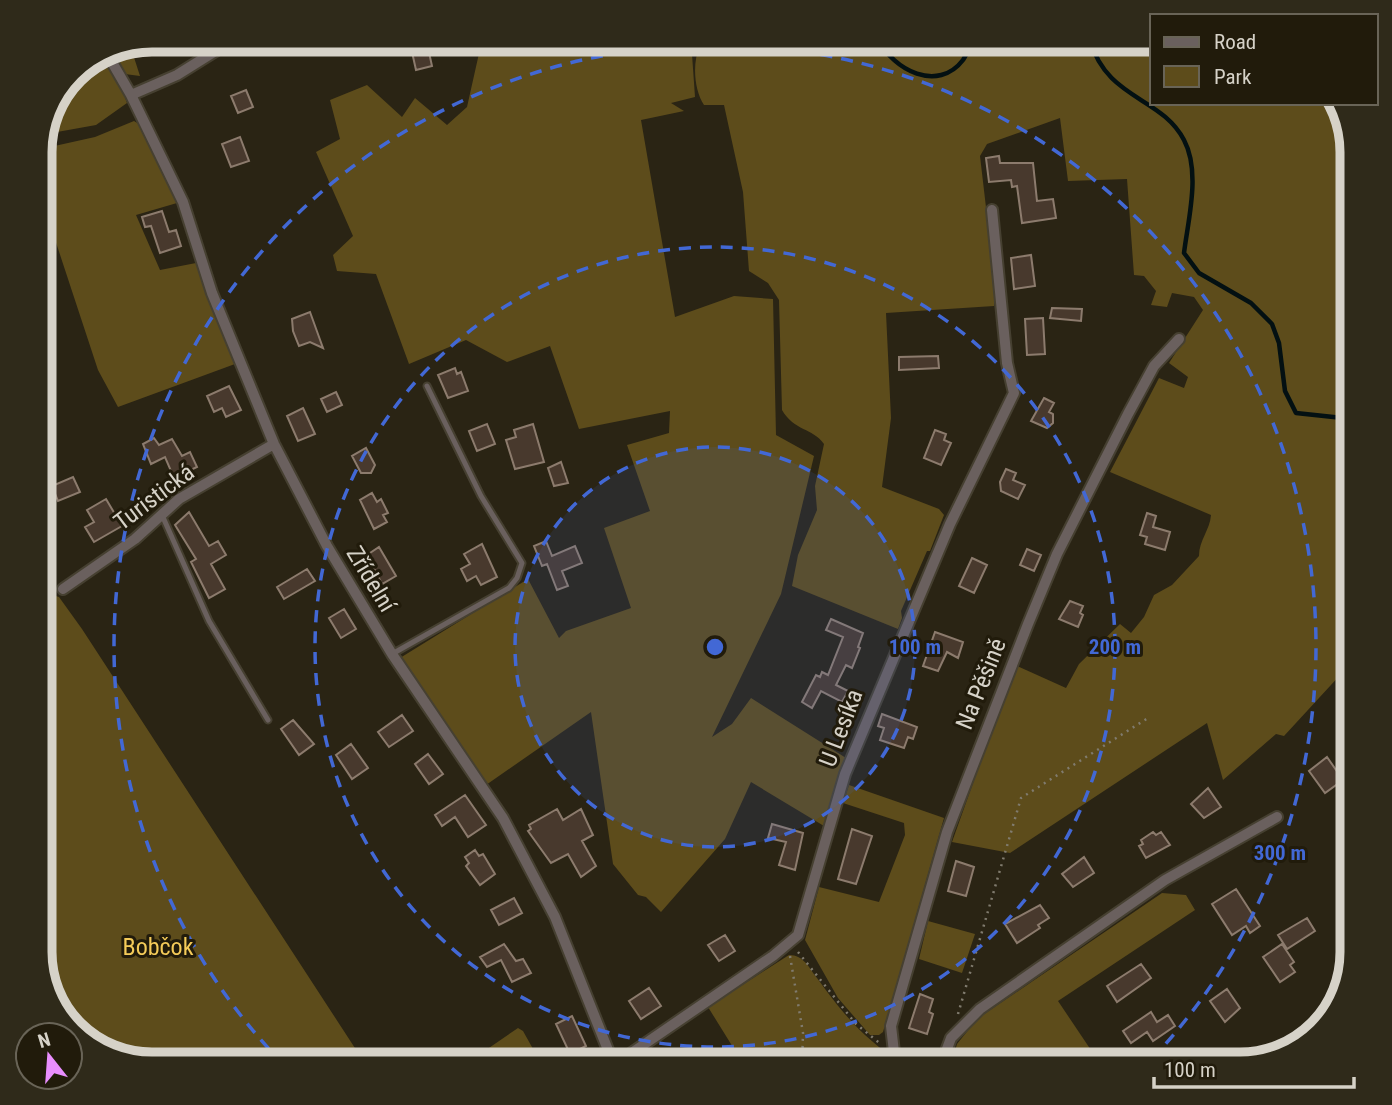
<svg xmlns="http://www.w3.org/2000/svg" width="1392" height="1105" font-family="'Roboto Condensed',sans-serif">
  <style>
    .green { fill: #5d4c1b }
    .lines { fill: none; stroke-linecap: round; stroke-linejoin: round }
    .stream { stroke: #031012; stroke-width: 4.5 }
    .building { fill: #48392d; stroke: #8c7b6d; stroke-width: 2 }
    .lane-casing { stroke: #464031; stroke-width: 9 }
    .street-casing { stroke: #464031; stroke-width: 14 }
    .path { stroke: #807b6e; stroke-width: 2.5; stroke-dasharray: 2 5; stroke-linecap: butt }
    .lane { stroke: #6a605e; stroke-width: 5 }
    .street { stroke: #6a605e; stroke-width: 10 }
    .ring { fill: none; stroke: #4268d5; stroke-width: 3.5; stroke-dasharray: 12 9 }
    .labels { text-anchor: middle; stroke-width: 6; stroke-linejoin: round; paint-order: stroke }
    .street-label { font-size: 24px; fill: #d6d2c8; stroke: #211b0b }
    .park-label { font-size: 24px; fill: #f4cb59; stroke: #211b0b }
    .rim { fill: none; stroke: #d6d2c8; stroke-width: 9 }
    .centre { fill: #4268d5; stroke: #211b0b; stroke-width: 3.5 }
    .ring-label { font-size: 21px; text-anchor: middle; font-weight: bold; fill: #4268d5; stroke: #211b0b; stroke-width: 6; stroke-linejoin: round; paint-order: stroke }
  </style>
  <rect width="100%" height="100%" fill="#2a2414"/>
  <path class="green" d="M482,40H691L695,97L671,103L684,111L641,120L675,317L734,296L773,299L776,435L814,456L781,594L712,737L732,724L751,698L846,758L824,826L751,782L725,839L661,912L646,897L638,895L613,864L591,712L486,785L400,658L528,579L559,638L566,631L631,608L604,528L650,511L627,445L669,433L670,411L579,429L550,346L507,362L466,340L409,364L376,274L337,271L333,255L353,236L316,152L340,139L330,100L367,85L402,117L415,98L447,125L467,107Z
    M758,40H1152V103H1340L1352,153V672L1342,673L1284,736L1276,734L1223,780L1207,723L1010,853L952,842L1015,665L1066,688L1079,664L1120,624L1131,633L1144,617L1154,595L1172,585L1199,556C1199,540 1210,530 1211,515L1110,472L1159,378L1184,388L1188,377L1169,363L1203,310L1194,297L1172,293L1167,307L1151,305L1156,291L1144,276L1134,275L1127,179L1068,181L1060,118L987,144L980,156L996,293L994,306L886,313L891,418L882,487L939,509L944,515L930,551H927L901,611L902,618L898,629L792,586L798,555L817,510L815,486L824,444C813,428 794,431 782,410L779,300L768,283L749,271L743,192L724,105H704C694,90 692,62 700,46L733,49Z
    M131,48L140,76L117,73L127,103L96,125L46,134L78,68Z
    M134,121L144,127L177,203L136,215L160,270L196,263L235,364L118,407L98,370L41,197V149L95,137Z
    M40,591L59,597L82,629L366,1065H152L79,1037L40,959Z
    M849,785L944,818L883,1032L879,1035H870L838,998L805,940L819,887L879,902L905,835L904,823L843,803Z
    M1162,893L1186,895L1195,910L1058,1001L1101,1065H951L957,1044L977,1019Z
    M928,921L975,934L962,973L919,959Z
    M789,955C804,955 809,968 817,978C846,1018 863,1037 903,1065H744L708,1007Z
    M518,1028L523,1031L542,1065H490L483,1052Z"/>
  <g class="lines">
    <path class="stream" d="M879,40C893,70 938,93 963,60C967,54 970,46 973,40
      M1090,40C1107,100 1161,96 1184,140C1201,172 1188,220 1184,253L1199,273L1251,303L1272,324L1279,343L1285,391L1296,413L1352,419"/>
  </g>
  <path class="building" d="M428,48L432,66L416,70L412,52Z
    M246,90L253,107L238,113L231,96Z
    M240,137L249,161L231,167L222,144Z
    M999,156L1000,163H1033L1037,201L1053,199L1056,218L1022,223L1017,186L1012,187L1011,180L989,182L986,158Z
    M162,211L169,232L176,230L181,246L160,253L151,226L145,227L142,217Z
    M1031,255L1035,286L1014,289L1011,258Z
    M1052,308L1082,309L1081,321L1050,318Z
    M310,312L323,348L310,342L299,346L293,331L292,319Z
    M1043,318L1045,354L1027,355L1025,319Z
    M938,356L939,368L899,370V357Z
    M455,368L457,374L461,372L468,391L448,398L438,375Z
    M229,386L241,410L226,417L222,408L214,412L207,396Z
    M336,392L342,405L327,412L321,399Z
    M1044,398L1054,403L1049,412L1053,414V423L1047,428L1031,421Z
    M303,408L315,434L298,441L287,416Z
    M487,424L495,444L477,451L469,431Z
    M533,424L544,462L515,469L506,440L516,437L514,430Z
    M935,430L946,434L944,440L951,443L941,465L924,458Z
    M154,438L159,445L172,439L182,456L190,452L197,467L174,478L165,457L151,464L143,444Z
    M366,448L375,465L371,473H361L352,456Z
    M561,462L568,483L554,486L548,468Z
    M1006,469L1016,473L1013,480L1025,485L1018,499L1001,491L1000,482Z
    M73,477L80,492L58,501L52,486Z
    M372,493L377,502L381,499L388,513L383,515L387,522L374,529L360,500Z
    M106,499L122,526L94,542L85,527L94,522L87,510Z
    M189,512L209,546L218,541L226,555L211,564L225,589L209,598L191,562L196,559L175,525Z
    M1147,513L1156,516L1153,527L1170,532L1165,550L1145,544L1147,537L1140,535Z
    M546,541L552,556L575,546L582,563L562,571L568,586L557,590L547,564L542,566L534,546Z
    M482,544L497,577L481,585L476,576L467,581L461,569L470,564L464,554Z
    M379,547L396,576L382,584L367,555Z
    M1027,549L1041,555L1034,571L1020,565Z
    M972,558L987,565L974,593L959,586Z
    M307,569L315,581L284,599L277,587Z
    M1070,601L1083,606L1080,613L1083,615L1078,627L1059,619Z
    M344,609L356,629L341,638L329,618Z
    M831,619L863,633L858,647L860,648L852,668L846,665L836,685L848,691L842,702L821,691L812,708L802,702L816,675L820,677L822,672L828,675L843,637L826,630Z
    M935,632L963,642L958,658L947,652L938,671L923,666Z
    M882,714L917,727L913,739L908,737L904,748L880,740L884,728L878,726Z
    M402,715L413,731L389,747L378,732Z
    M293,720L314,744L299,755L281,729Z
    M351,744L368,768L352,779L336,755Z
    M428,754L443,774L429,784L415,764Z
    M1327,757L1343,780L1325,793L1309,771Z
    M1208,788L1221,807L1204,818L1191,804Z
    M465,795L486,825L468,837L455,817L442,826L435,815Z
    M557,809L563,820L581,809L593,835L582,841L596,866L581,877L568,854L551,863L528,831L531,829L529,825Z
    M772,824L803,833L795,870L779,865L786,842L768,838Z
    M852,829L872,836L856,884L838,879Z
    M1153,832L1156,835L1161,832L1170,845L1146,858L1139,846L1143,844L1141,840Z
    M475,850L479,856L483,854L495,874L480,885L466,866L469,863L465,857Z
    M1084,857L1094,873L1073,887L1062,874Z
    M956,861L974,867L966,896L948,891Z
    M1236,889L1260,926L1250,933L1246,926L1232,935L1212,904Z
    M514,898L522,913L499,925L491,910Z
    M1040,905L1049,918L1038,925L1040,928L1017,943L1005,924Z
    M1307,918L1315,931L1287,949L1278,935Z
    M725,935L735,951L719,961L708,945Z
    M504,944L516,961L523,959L531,973L512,982L501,960L487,967L480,957Z
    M1282,944L1294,962L1290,965L1295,972L1280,982L1263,957Z
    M1141,964L1151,978L1117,1002L1107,986Z
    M649,988L661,1006L641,1019L629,1001Z
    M1227,989L1240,1008L1225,1022L1210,1001Z
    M920,994L933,999L929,1012L933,1014L927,1034L909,1028Z
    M1151,1012L1157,1022L1168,1015L1175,1026L1153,1041L1147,1032L1131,1043L1123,1031Z
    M572,1016L586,1046L570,1054L556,1024Z"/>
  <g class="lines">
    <g class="lane-casing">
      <path id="lane" d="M162,515L209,621L268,720
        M392,654L509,588L517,578L522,563L481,496L427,386"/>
    </g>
    <g class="street-casing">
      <path id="street" d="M109,57L131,95L177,75L233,40
        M131,95L183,202L212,293L274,444L327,546L392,654L503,818L555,917L614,1065L773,956L798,935L845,774L950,524L1014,393L1007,363L992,210
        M63,589L135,539L179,499L274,444
        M908,1065L894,1052L891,1026L947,832L1028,624L1057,554L1128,414L1154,366L1179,339
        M941,1065L951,1038L980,1009L1165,880L1277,817"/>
    </g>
    <path class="path" d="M798,952L856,1024L882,1045
      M790,956L803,1033L802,1065
      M958,1014L1021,798L1148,718"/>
    <use href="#lane" class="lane"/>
    <use href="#street" class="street"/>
  </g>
  <circle cx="715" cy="647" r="200" fill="#4268d5" fill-opacity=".12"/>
  <g class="ring">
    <circle cx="715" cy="647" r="200"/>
    <circle cx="715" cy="647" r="400"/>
    <path d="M283 1064A601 601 0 1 1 1147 1064"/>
  </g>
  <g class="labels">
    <g class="street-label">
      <text transform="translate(154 497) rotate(-37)" y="8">Turistická</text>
      <text transform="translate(371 579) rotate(59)" y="8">Zřídelní</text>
      <text transform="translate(981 684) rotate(-68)" y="8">Na Pěšině</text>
      <text transform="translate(841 728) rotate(-69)" y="8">U Lesíka</text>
    </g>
    <g class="park-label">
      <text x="158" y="955">Bobčok</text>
    </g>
  </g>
  <path d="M0 0H1392V1105H0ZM152 52H1240A100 100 0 0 1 1340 152V952A100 100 0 0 1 1240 1052H152A100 100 0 0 1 52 952V152A100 100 0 0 1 152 52Z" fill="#2f2a1a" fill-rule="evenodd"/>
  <path class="rim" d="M152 52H1240A100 100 0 0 1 1340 152V952A100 100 0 0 1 1240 1052H152A100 100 0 0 1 52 952V152A100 100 0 0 1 152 52Z"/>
  <circle cx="715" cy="647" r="10" class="centre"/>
  <g class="ring-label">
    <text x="915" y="654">100 m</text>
    <text x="1115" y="654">200 m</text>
    <text x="1280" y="860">300 m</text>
  </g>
  <rect x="1150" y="14" width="228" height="91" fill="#211b0b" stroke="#696457" stroke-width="2"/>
  <rect x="1164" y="37" width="35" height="10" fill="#6a605e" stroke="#696457" stroke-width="2"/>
  <text x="1214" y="49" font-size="21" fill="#d6d2c8">Road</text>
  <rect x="1164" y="66" width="35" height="21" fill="#5d4c1b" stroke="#696457" stroke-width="2"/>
  <text x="1214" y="84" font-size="21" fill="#d6d2c8">Park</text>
  <g transform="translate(49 1056) rotate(343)"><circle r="33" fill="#211b0b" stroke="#696457" stroke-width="2"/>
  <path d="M0-5L12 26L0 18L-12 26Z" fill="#e98efe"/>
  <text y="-10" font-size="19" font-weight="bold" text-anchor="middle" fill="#d6d2c8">N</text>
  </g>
  <path d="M1154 1077v10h200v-10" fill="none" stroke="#d6d2c8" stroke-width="3.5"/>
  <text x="1164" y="1077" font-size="21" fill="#d6d2c8" stroke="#211b0b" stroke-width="5" paint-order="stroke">100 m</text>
</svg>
